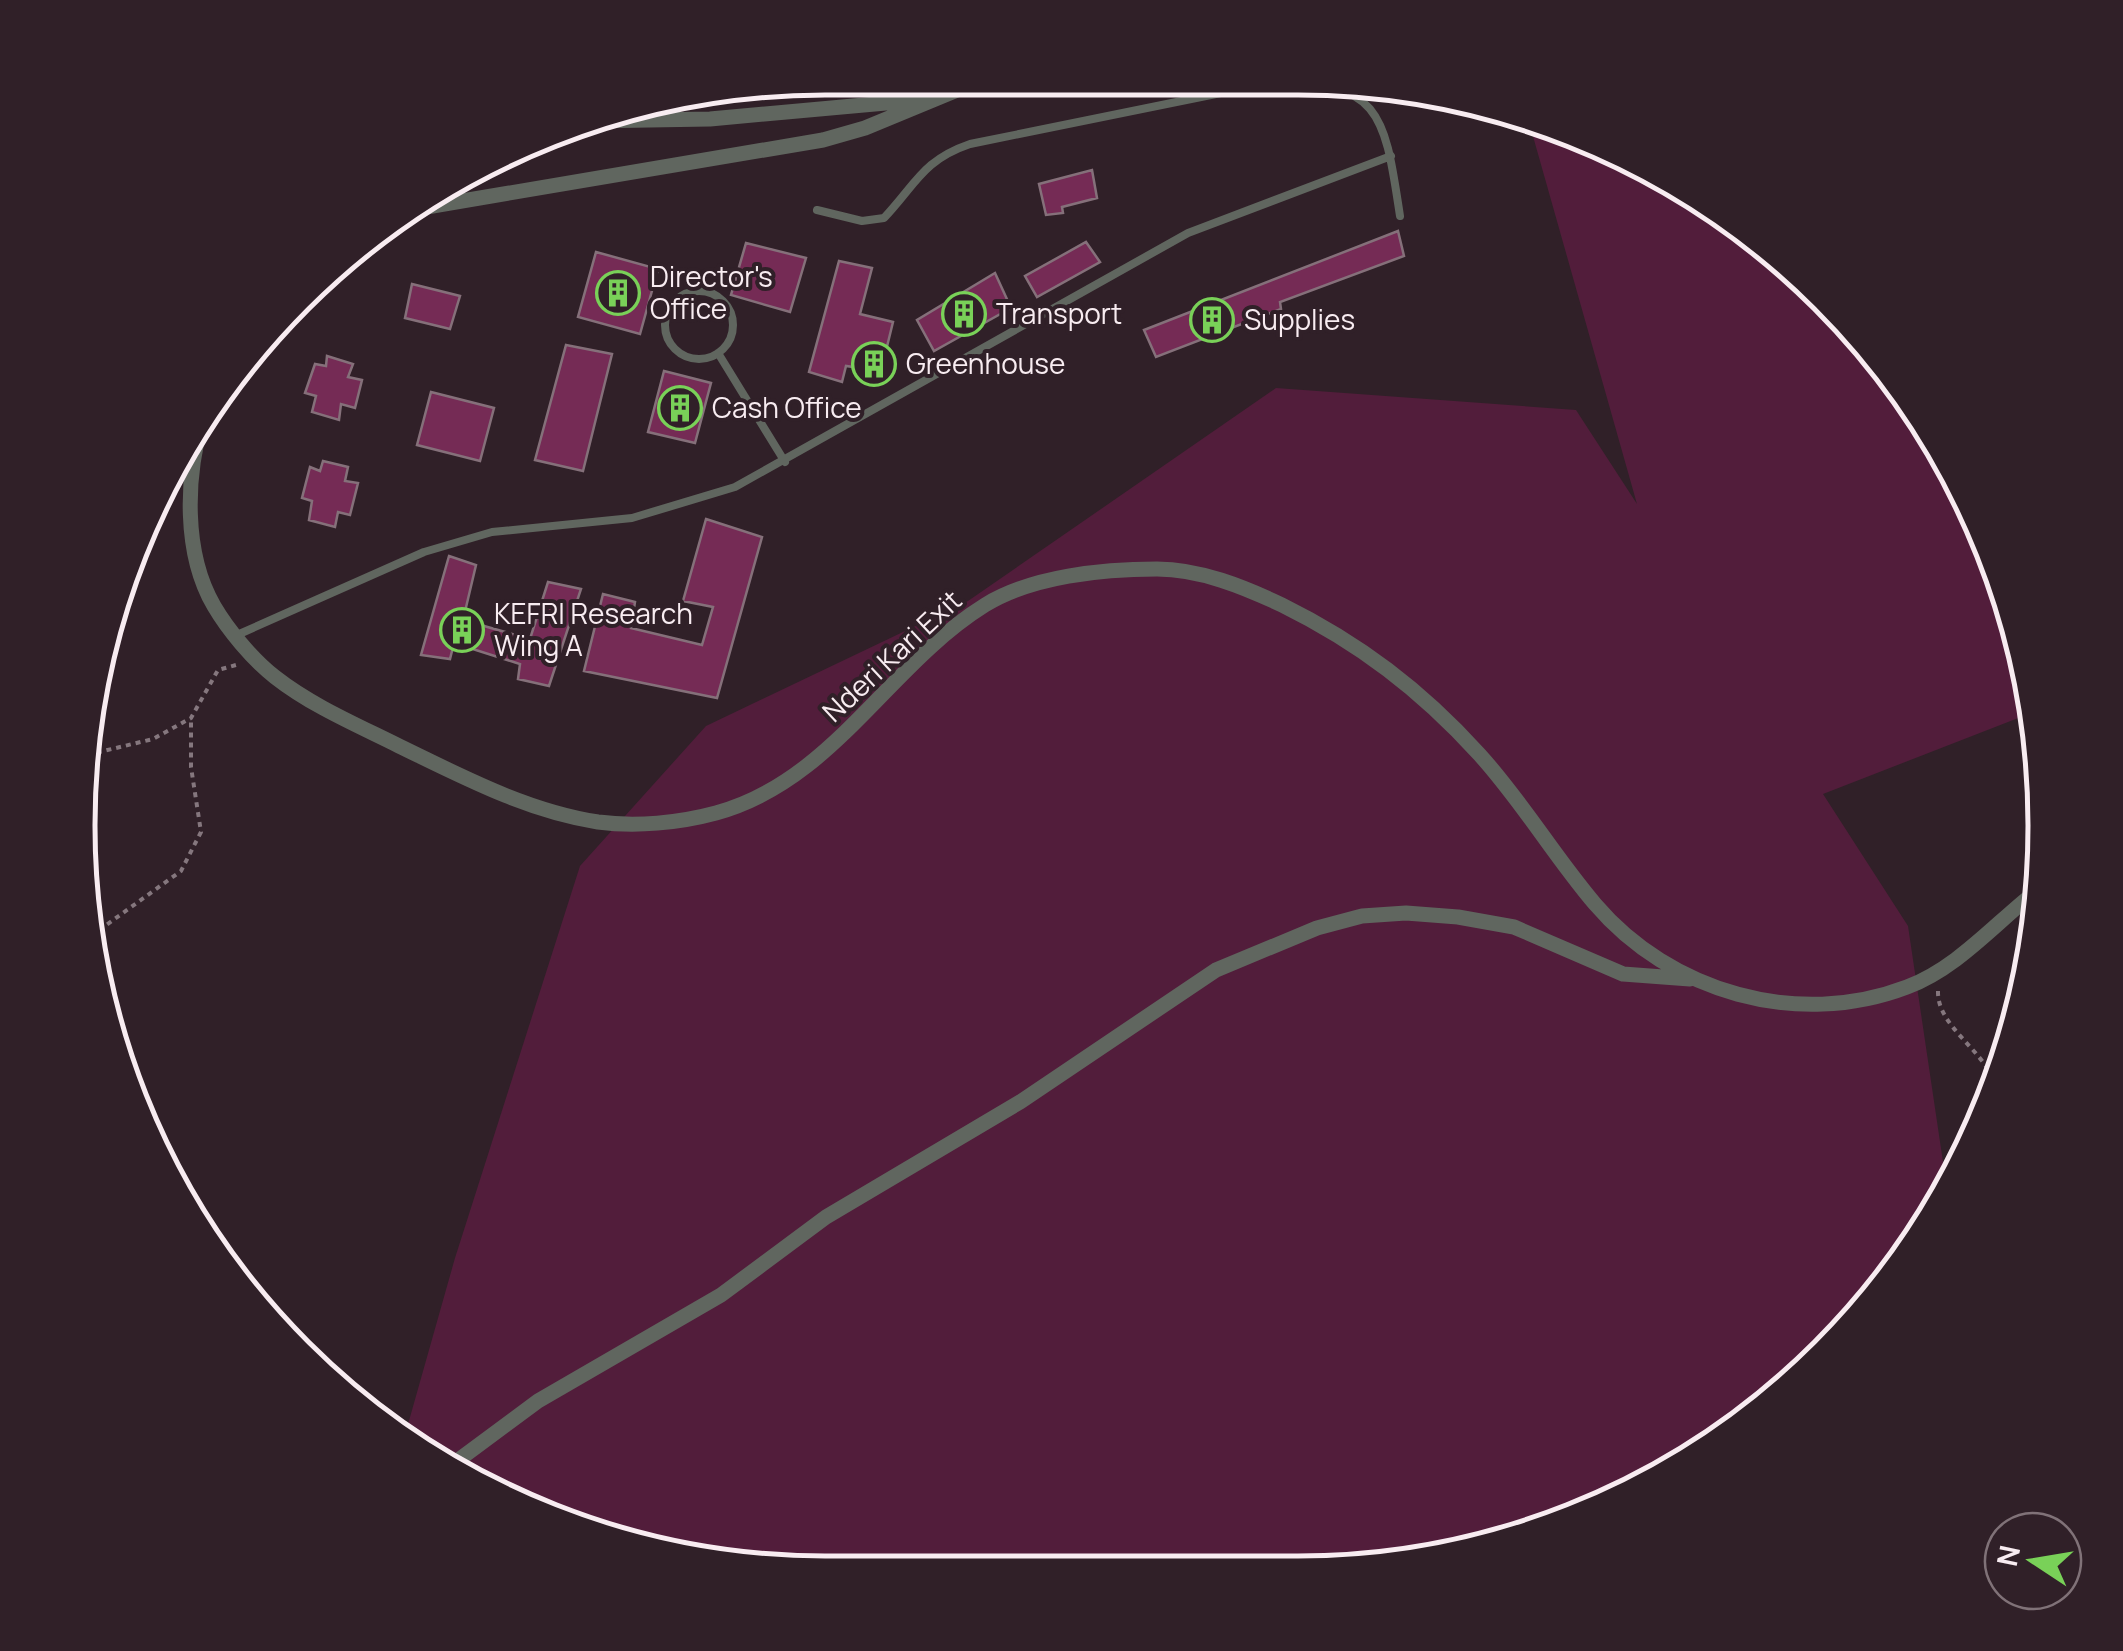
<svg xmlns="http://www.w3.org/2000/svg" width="2123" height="1651" font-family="Manrope,sans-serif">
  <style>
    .green { fill: #521d3b }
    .building { fill: #752b55; stroke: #85707a; stroke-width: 2.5 }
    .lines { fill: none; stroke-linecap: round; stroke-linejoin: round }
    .path { stroke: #85777e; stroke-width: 4; stroke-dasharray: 5 5; stroke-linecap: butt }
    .service { stroke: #60665f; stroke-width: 8 }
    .minor { stroke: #60665f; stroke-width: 15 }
    .labels { text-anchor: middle; stroke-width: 8; stroke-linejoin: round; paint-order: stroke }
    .poi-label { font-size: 28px; fill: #f8ecf1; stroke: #302028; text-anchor: start }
    .street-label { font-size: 28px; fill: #f8ecf1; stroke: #302028 }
    .rim { fill: none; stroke: #f8ecf1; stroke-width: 5 }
  </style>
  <rect width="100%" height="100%" fill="#302028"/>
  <path class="green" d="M1527,115L1752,232L1920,410L1968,501L2026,715L1823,794L1908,926L1947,1189L1919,1242L1826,1355L1713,1448L1538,1534L1395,1567H727L585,1534L403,1442L455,1258L580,866L706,726L968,601L1276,388L1576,410L1637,504Z"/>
  <path class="building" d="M1092,170L1097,198L1062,207L1063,213L1046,215L1039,184Z
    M1398,231L1404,256L1280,302L1281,309L1156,357L1144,330Z
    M1086,242L1100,262L1037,297L1025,276Z
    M746,243L806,258L790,312L731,295Z
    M596,252L658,269L640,334L578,317Z
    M839,261L872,268L860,314L893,322L881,371L846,366L842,382L809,372Z
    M995,273L1011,308L934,351L917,320Z
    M412,284L460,296L450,329L405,318Z
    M566,345L612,354L583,471L535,460Z
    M327,356L353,364L348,377L362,380L355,408L341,404L339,420L312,412L316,396L305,393L315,364L326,366Z
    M664,371L711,383L695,443L648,432Z
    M431,392L494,408L480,461L417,445Z
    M323,461L348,467L345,481L358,483L350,515L338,512L335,527L309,520L312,501L302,498L310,467L320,471Z
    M706,519L762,537L717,698L584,671L603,594L635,602L631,628L702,645L713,607L683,601Z
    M449,556L476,565L463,620L530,639L548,582L581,589L549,686L518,679L520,664L454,643L450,659L421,655Z"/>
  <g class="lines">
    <path class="path" d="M87,755L153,739L191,718L218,670L236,665
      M91,936L181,871L201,832L191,767V718
      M1938,991C1937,1027 1985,1050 1996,1086"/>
    <path class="service" d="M817,210L862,221L884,218C916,184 923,160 970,144L1270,83C1383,78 1385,119 1400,216
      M665 325a34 34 0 1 1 68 0a34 34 0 1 1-68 0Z
      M718,353L785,462
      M237,635L424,552L492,532L632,518L735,487L1188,233L1391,156"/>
    <path class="minor" d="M589,121L710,119L919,100
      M409,210L823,140L865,128L986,78
      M202,421C186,477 183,553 214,606C228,630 253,660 275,677C312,706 357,725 399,746C463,777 527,811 598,822C636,827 679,823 716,813C833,781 887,666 985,605C1032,576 1103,569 1157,569C1200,569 1244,587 1282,605C1359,643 1421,690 1479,754C1522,801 1554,856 1595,904C1670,992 1797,1029 1907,987C1958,968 1996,922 2039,889
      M449,1467L538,1401L721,1295L826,1217L1020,1102L1216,970L1317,928L1362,916L1406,913L1458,917L1514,927L1623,974L1690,979"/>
  </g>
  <defs>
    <g id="building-ring" transform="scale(2.25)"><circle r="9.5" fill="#302028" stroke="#79d158" stroke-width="1.5"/><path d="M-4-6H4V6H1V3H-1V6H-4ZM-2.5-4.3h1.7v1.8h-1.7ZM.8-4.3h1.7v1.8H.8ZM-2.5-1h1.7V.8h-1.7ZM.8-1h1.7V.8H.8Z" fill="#79d158"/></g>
  </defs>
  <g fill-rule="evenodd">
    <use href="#building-ring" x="618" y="293"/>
    <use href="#building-ring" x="964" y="314"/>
    <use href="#building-ring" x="1212" y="320"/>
    <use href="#building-ring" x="874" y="364"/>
    <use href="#building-ring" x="680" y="408"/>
    <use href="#building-ring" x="462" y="630"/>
  </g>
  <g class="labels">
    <g class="poi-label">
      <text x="650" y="287">Director's<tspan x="650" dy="32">Office</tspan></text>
      <text x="996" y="324">Transport</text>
      <text x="1244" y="330">Supplies</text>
      <text x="906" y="374">Greenhouse</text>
      <text x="712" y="418">Cash Office</text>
      <text x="494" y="624">KEFRI Research<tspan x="494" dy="32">Wing A</tspan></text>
    </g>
    <g class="street-label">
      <text transform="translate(892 656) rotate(-43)" y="10">Nderi Kari Exit</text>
    </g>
  </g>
  <path d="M0 0H2123V1651H0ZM825 95H1298A730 730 0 0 1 2028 825V826A730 730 0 0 1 1298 1556H825A730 730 0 0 1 95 826V825A730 730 0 0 1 825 95Z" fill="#302028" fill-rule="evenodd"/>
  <path class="rim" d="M825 95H1298A730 730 0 0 1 2028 825V826A730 730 0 0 1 1298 1556H825A730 730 0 0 1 95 826V825A730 730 0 0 1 825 95Z"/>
  <g transform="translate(2033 1561) rotate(282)"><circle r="48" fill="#302028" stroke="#807278" stroke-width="2.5"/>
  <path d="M0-8L18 38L0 25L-18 38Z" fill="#79d158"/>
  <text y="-15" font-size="28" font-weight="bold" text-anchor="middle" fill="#f8ecf1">N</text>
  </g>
</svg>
